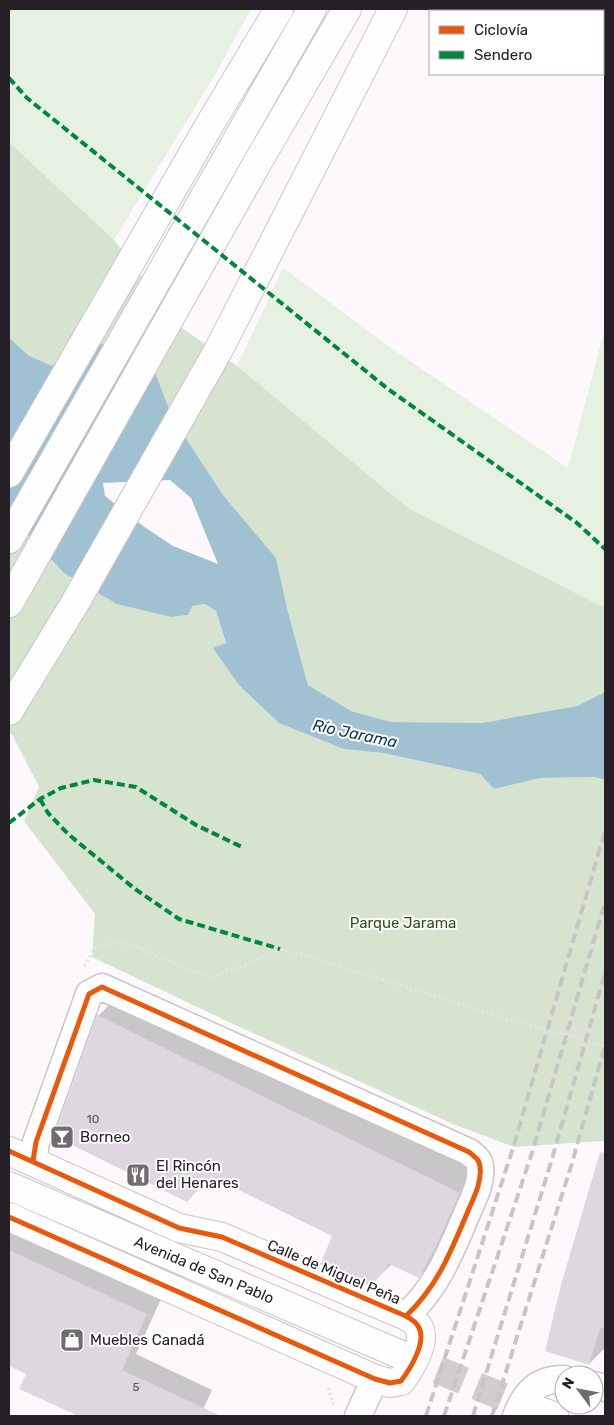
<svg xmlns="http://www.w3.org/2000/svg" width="614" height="1425" font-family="Rubik,sans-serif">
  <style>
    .green { fill: #e7f1e1 }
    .forest { fill: #d6e3cf }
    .water { fill: #a0c1d2; fill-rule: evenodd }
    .shadow { fill: #0003 }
    .building { fill: #dfd7df }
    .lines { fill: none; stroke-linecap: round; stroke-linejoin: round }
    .tertiary-tunnel { stroke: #d1cdd1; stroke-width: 28; stroke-dasharray: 28 14; stroke-linecap: butt }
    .minor-casing { stroke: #c9c5c9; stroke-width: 29 }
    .tertiary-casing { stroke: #c9c5c9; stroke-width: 30 }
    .motorway-casing { stroke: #c9c5c9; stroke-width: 30 }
    .path { stroke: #e5e4e5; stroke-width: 3; stroke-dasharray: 2.5 2.5; stroke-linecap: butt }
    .minor { stroke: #fffeff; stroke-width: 26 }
    .tertiary { stroke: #fffeff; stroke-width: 28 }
    .motorway { stroke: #fffeff; stroke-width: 28 }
    .rail { stroke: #c6c6c6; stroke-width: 4; stroke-dasharray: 10 5; stroke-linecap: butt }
    .quiet { stroke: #00873e; stroke-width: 4; stroke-dasharray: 8 4; stroke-linecap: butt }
    .cycleway-casing { stroke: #fff; stroke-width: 8 }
    .cycleway { stroke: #e8590c; stroke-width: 5 }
    .labels { text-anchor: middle; stroke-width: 4; stroke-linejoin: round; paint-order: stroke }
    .number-label { font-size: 12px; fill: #534e54 }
    .park-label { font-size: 15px; fill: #2f511b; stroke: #fff }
    .poi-label { font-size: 15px; fill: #242025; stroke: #fff; text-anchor: start }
    .street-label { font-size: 15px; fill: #242025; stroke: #fff }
    .water-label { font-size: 16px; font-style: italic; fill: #0a3747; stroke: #fff }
  </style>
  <rect width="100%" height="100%" fill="#fcf8fc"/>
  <path class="green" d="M9,9H251L216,73L114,240L9,142Z
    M283,268L401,355L568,468L605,328V608L408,508L237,366Z"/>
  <path class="forest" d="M9,142L114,240L179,326L237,366L408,508L605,608V692L577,706L482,723L391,722L351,711L308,685L288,612L276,558L223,495L172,417L91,476L145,610L171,617L188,615L191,606L205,604L216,611L226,644L213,648L344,749L383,753L480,774L494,789L540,778L595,777L605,780V1142L601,1141L514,1147L453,1124L233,1024L92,957L95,914L24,821L39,787L13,736L9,733Z"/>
  <path class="water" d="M9,338L29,356L52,366L62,356L91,342L117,347L154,370L172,417L223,495L276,558L288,612L308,685L351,711L391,722L482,723L577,706L605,692V780L595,777L540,778L494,789L480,774L383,753L344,749L279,723L239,685L213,648L226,643L216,611L205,604L192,606L188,615L171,617L117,604L64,573L9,513ZM170,480L191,498L218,564L173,546L143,526L105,496L103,483Z"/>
  <path class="shadow" d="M119,995L480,1172L439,1256L418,1277L392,1264L372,1283L333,1235L212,1175L187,1201L98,1016Z
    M605,1167V1344L604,1349L589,1364L593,1179Z
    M9,1231L161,1299L136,1354L212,1390L200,1416H81L20,1388L27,1373L9,1364Z"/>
  <path class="building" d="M97,1015L460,1193L437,1244L419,1278L389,1264L373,1285L321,1263L332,1236L210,1176L187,1202L54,1136Z
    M600,1152L605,1153V1329L600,1328L589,1365L545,1351L561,1285Z
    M9,1250L147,1314L122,1370L221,1416H78L19,1389L26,1374L9,1366Z"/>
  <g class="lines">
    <path class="tertiary-tunnel" d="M399,1354L533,1409"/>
    <g class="minor-casing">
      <path id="minor" d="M33,1161L36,1142L89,994L102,987L469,1152C475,1157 480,1160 480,1167C482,1182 474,1197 468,1211C451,1251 438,1286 406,1316
        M594,1385L605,1388
        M358,1416L375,1379
        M516,1416C525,1393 537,1379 564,1379"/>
    </g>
    <g class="tertiary-casing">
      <path id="tertiary" d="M9,1151L179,1228L222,1237L394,1311C402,1314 414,1319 418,1326C428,1341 410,1369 401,1381L390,1383L375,1379L9,1217
        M9,1186L399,1354
        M533,1409L554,1416"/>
    </g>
    <g class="motorway-casing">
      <path id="motorway" d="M9,473L210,124L279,9
        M9,539L312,9
        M9,603L259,160L347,9
        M9,711L75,603L219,349L393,9"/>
    </g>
    <path class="path" d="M84,966L96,947L118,942L140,948L179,966L211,977L248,964L280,949L304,955L501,1017L605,1046
      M328,1388L334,1406"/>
    <use href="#minor" class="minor"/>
    <use href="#tertiary" class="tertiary"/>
    <use href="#motorway" class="motorway"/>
    <path class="rail" d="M426,1416L513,1148L605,831
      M444,1416L532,1153L605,902
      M473,1416L552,1159L605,973
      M492,1416L572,1163L605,1046"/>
    <path class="quiet" d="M9,78L27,98L388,389L577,523L605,549
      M40,799L48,813L68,834L135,889L179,919L280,949
      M9,823L40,799L61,788L94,780L136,787L196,825L244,848"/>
    <g class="cycleway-casing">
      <path id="cycleway" d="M9,1151L179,1228L222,1237L394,1311C402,1314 414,1319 418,1326C428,1341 410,1369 401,1381L390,1383L375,1379L9,1217
        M33,1161L36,1142L89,994L102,987L469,1152C475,1157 480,1160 480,1167C482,1182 474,1197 468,1211C451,1251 438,1286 406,1316"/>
    </g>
    <use href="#cycleway" class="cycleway"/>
  </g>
  <defs>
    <g id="bar-square" transform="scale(1.25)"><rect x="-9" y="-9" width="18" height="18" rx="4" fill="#706c70" stroke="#fff"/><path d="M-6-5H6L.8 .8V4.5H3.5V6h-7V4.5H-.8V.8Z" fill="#fff"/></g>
    <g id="restaurant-square" transform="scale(1.25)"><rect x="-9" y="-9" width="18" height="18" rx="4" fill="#706c70" stroke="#fff"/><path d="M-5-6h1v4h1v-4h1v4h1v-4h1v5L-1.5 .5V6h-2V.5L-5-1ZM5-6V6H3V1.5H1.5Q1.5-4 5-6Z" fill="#fff"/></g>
    <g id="shop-square" transform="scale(1.25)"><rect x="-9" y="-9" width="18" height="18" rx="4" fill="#706c70" stroke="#fff"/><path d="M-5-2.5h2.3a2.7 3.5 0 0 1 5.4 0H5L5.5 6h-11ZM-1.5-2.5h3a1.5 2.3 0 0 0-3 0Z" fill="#fff"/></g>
  </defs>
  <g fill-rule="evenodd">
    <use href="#bar-square" x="62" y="1137"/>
    <use href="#restaurant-square" x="138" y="1175"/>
    <use href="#shop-square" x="72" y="1340"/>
  </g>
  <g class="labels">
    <g class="number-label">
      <text x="93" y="1123">10</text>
      <text x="136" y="1391">5</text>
    </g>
    <g class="park-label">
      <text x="403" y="928">Parque Jarama</text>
    </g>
    <g class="poi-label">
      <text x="80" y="1142">Borneo</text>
      <text x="156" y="1171">El Rincón<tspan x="156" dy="17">del Henares</tspan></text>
      <text x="90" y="1345">Muebles Canadá</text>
    </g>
    <g class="street-label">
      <text transform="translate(204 1270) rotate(23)" y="5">Avenida de San Pablo</text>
      <text transform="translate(334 1272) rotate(23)" y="5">Calle de Miguel Peña</text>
    </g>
    <g class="water-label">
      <text transform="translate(355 733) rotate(12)" y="6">Río Jarama</text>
    </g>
  </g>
  <rect width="614" height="1425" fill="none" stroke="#242025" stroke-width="20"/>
  <rect x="429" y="10" width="175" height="65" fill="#ffffff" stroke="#a7a6a8"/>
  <rect x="439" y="26" width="25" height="8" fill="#e8590c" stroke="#a7a6a8"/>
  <text x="474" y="35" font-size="15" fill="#242025">Ciclovía</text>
  <rect x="439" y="51" width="25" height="8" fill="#00873e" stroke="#a7a6a8"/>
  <text x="474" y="60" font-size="15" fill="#242025">Sendero</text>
  <g transform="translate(579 1390) rotate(302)"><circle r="24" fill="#ffffff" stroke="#a7a6a8"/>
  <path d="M0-4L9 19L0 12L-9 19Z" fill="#706c70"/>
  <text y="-8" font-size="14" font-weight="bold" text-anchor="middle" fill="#242025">N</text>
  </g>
</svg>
